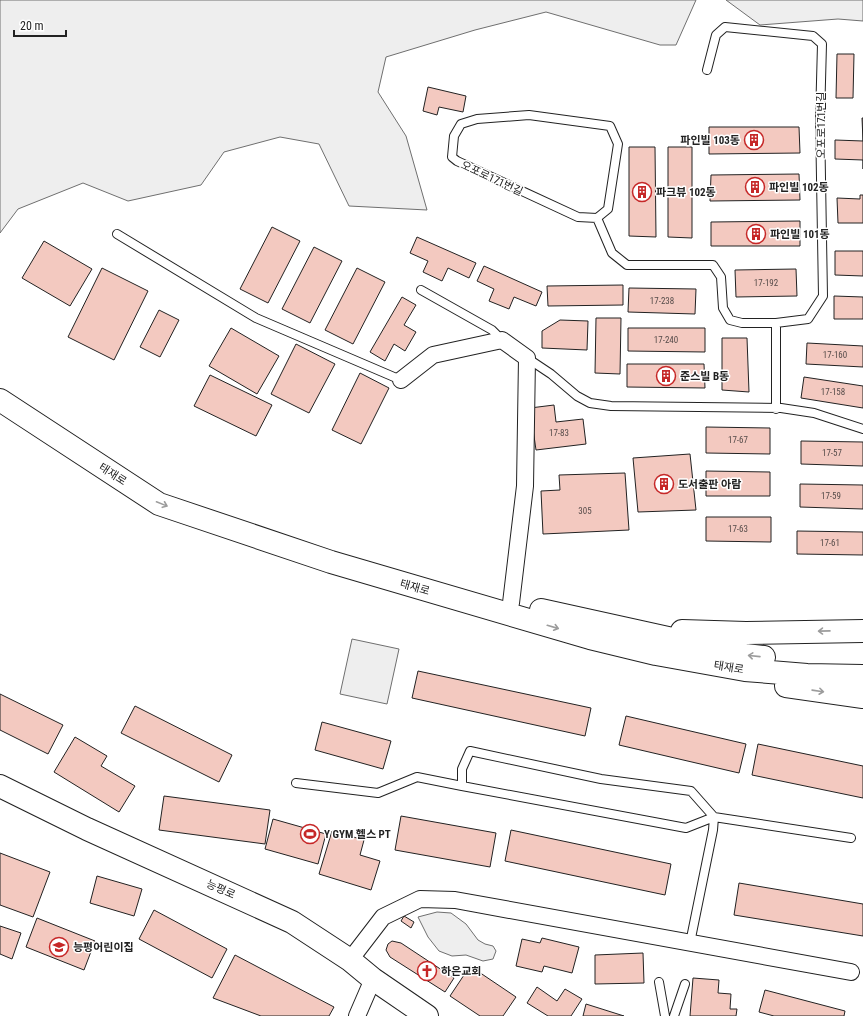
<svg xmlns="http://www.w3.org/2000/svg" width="863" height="1016" font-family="'Roboto Condensed','Noto Sans KR',sans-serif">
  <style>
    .green { fill: #eee; stroke: #6f6f6f }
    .building { fill: #f3c9c0; stroke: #222 }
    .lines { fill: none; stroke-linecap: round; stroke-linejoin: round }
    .lane-casing { stroke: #222; stroke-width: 10 }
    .street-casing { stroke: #222; stroke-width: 18 }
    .secondary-casing { stroke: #222; stroke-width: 24 }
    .highway-casing { stroke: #222; stroke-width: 24 }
    .lane { stroke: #fff; stroke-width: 8 }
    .street { stroke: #fff; stroke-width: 16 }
    .secondary { stroke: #fff; stroke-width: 22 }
    .highway { stroke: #fff; stroke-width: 22 }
    .oneway { stroke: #9c9c9c }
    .labels { text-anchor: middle; stroke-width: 3; stroke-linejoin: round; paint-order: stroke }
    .number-label { font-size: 9px; fill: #564c4a }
    .street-label { font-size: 11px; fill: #222; stroke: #fff }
    .poi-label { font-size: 11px; font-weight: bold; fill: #222; stroke: #fff; text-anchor: start }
  </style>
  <rect width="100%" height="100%" fill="#fff"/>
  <path class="green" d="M0,0H696L676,45H660L546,12L475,30L386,57L378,92L406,136L427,210L349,206L319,144L280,137L224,152L201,185L128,201L83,183L18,209L0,233Z
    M726,0H863V21L838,19L760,25Z
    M352,639L399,649L387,704L340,694Z
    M437,912L451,913L466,924L478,940L485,944L493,946L496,951L493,959L483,961L466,955L452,956L439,951L428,937L418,917Z"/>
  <path class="building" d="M837,54H854L853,98H836Z
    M428,87L466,96L463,112L439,107L437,115L423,111Z
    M862,118H863V169V160L835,159V140L863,141Z
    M709,127H799L800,153L709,154Z
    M629,147H655L656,237L629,236Z
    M668,147H692V238L668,237Z
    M799,174L800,200L710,201L711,175Z
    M860,195H863V223H838L837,198L860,199Z
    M800,221V246H711V222Z
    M272,227L300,241L268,303L240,289Z
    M417,237L476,263L469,278L448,268L442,281L423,272L428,261L410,253Z
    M44,241L92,269L70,306L22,278Z
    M314,247L342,261L310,323L282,309Z
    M835,251H863V276L835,275Z
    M484,266L542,292L536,306L514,297L509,309L489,301L494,289L477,281Z
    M102,268L148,291L114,360L68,337Z
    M357,268L385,282L353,344L325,330Z
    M796,269L797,296L736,297L735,270Z
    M623,285V305L548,306L547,286Z
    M629,288L696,289L695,314L628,312Z
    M834,296L863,297V319H834Z
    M402,297L416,305L404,325L416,332L405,351L394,344L385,361L370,352Z
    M159,310L179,320L160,357L140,347Z
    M596,318H621L620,374L595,373Z
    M560,320L588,321L587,350L542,348V331Z
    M231,328L279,356L257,394L209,366Z
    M628,328H705V352L628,351Z
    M722,338H747L749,392L722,390Z
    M807,343L863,346V367L806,364Z
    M296,344L335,364L309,413L271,394Z
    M627,364H704L705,388L627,387Z
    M360,373L389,388L361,444L332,430Z
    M210,375L272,405L256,436L194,406Z
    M804,377L863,386V408L801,398Z
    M554,405L556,422L583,419L586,444L536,450L530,408Z
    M706,427L770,428V454L706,453Z
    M801,441L863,442V466L801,464Z
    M690,454L696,510L638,512L633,458Z
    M706,471L770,472V496H706Z
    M625,473L629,530L543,534L541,491L560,490L559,475Z
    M800,484L863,485V509L800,507Z
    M706,517H771V542L706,541Z
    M797,531L863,532V555L797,554Z
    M418,671L591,708L585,736L412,698Z
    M0,694L63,725L48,754L0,730Z
    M135,706L232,755L219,782L121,733Z
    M626,716L746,744L739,773L619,745Z
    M322,722L391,741L383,769L315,750Z
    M75,737L107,756L101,766L135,786L119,812L54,772Z
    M758,744L863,766V798L752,775Z
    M164,796L270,810L265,844L159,830Z
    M401,816L496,833L490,867L395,850Z
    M273,819L326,834L318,864L265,849Z
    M511,830L671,864L665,895L505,861Z
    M332,831L364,840L360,855L380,861L371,890L319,874Z
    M0,853L50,872L33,917L0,905Z
    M97,876L142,889L134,916L90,903Z
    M739,883L863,904V936L734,915Z
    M154,910L227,949L212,978L139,939Z
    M404,916L414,922L411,928L401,921Z
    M37,918L95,941L84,970L26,947Z
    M0,926L21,933L12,959L0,954Z
    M542,938L579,947L572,973L544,966L542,972L516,966L522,939L540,943Z
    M392,941L401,943L454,978L445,992L390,957L386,950L388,944Z
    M643,953L644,983L595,984V955Z
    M235,955L334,1007L329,1016H261L213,998Z
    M470,966L516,997L503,1016H480L450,996Z
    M693,978L719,980L718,993L731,994L730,1009H737L736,1016H690Z
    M537,987L557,1001L565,989L582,999L571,1016H548L527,1003Z
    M765,990L845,1011L844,1016H774L759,1012Z
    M586,1004L624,1016H583Z"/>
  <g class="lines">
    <g class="lane-casing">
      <path id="lane" d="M707,70L716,35L725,27L813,36L822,44L820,119L823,296L808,319L776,323V409
        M597,218L608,209L618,144L610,126L529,115L477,119L461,124L454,136L452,157L457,161L578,217L597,218L612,253L627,265H713L721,277L723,308L730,320L742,323H776
        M117,234L256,318L401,380
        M421,290L492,330L502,340
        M527,358L551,374L577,396L590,403L611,406L781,408L814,413L863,429
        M470,751L601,779L691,791L714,817L686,828L462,786V769Z
        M296,783L378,793L417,777L462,786
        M690,943L713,830L714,817L851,838
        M659,982L665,1016
        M674,1016L685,984"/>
    </g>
    <g class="street-casing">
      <path id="street" d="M401,380L433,355L502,340L527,358L525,486L511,603
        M350,960L383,917L420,899L455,900L851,972
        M357,1016L373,979"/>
    </g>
    <g class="secondary-casing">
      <path id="secondary" d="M0,786L87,829L292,922L350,960L373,979L427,1016"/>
    </g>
    <g class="highway-casing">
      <path id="highway" d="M0,400L159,504L331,562L590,638L656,654L745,670L807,675L863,676
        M541,610L745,655L764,657
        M682,631L746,633L863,631
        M786,686L863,697"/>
    </g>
    <use href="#lane" class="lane"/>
    <use href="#street" class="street"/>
    <use href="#secondary" class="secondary"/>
    <use href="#highway" class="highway"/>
  </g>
  <defs><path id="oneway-shaft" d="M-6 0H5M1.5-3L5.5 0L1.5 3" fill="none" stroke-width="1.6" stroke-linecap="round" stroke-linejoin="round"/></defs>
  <g class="oneway">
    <use href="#oneway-shaft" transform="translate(162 504) rotate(22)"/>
    <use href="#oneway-shaft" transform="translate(553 627) rotate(16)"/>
    <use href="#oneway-shaft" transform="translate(824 631) rotate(179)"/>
    <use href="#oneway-shaft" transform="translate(754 656) rotate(-174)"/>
    <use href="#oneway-shaft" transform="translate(818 691) rotate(8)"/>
  </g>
  <defs>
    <g id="building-ring" transform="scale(1)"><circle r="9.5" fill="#fff" stroke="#c62828" stroke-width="1.5"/><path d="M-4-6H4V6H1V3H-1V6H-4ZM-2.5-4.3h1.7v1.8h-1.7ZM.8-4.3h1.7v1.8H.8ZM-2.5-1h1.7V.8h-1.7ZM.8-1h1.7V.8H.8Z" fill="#c62828"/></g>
    <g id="stadium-ring" transform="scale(1)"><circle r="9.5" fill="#fff" stroke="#c62828" stroke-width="1.5"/><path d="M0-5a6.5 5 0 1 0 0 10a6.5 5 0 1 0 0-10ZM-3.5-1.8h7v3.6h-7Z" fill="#c62828"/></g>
    <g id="school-ring" transform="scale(1)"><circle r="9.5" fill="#fff" stroke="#c62828" stroke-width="1.5"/><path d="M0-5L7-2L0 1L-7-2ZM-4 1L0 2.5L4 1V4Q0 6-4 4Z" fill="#c62828"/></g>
    <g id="church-ring" transform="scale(1)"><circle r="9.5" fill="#fff" stroke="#c62828" stroke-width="1.5"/><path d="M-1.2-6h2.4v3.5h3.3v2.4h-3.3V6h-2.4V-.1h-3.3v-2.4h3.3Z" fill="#c62828"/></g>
  </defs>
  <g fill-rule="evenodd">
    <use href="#building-ring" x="754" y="140"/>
    <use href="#building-ring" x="755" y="187"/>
    <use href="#building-ring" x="642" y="192"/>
    <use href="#building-ring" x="756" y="234"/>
    <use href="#building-ring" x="666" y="376"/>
    <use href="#building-ring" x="664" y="484"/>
    <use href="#stadium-ring" x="310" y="834"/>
    <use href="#school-ring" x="59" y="947"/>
    <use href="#church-ring" x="427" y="971"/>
  </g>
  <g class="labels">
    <g class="number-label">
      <text x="766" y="286">17-192</text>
      <text x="662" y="304">17-238</text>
      <text x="666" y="343">17-240</text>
      <text x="835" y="358">17-160</text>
      <text x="833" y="395">17-158</text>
      <text x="559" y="436">17-83</text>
      <text x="738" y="443">17-67</text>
      <text x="832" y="456">17-57</text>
      <text x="831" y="499">17-59</text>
      <text x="585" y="514">305</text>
      <text x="738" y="532">17-63</text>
      <text x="830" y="546">17-61</text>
    </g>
    <g class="street-label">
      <text transform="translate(821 125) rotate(-90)" y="4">오포로171번길</text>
      <text transform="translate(492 178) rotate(25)" y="4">오포로171번길</text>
      <text transform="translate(113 474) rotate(33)" y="4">태재로</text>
      <text transform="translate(415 587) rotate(16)" y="4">태재로</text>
      <text transform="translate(729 667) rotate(9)" y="4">태재로</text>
      <text transform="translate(221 889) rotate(24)" y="4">능평로</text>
    </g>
    <g class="poi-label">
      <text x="740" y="144" text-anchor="end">파인빌 103동</text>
      <text x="769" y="191">파인빌 102동</text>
      <text x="656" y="196">파크뷰 102동</text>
      <text x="770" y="238">파인빌 101동</text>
      <text x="680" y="380">준스빌 B동</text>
      <text x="678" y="488">도서출판 아람</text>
      <text x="324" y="838">Y GYM 헬스 PT</text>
      <text x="73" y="951">능평어린이집</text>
      <text x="441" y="975">하은교회</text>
    </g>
  </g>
  <path d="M14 30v6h52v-6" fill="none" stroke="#222222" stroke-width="2"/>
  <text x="20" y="30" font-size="12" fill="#222222" stroke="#ffffff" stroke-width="3" paint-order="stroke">20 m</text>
</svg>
